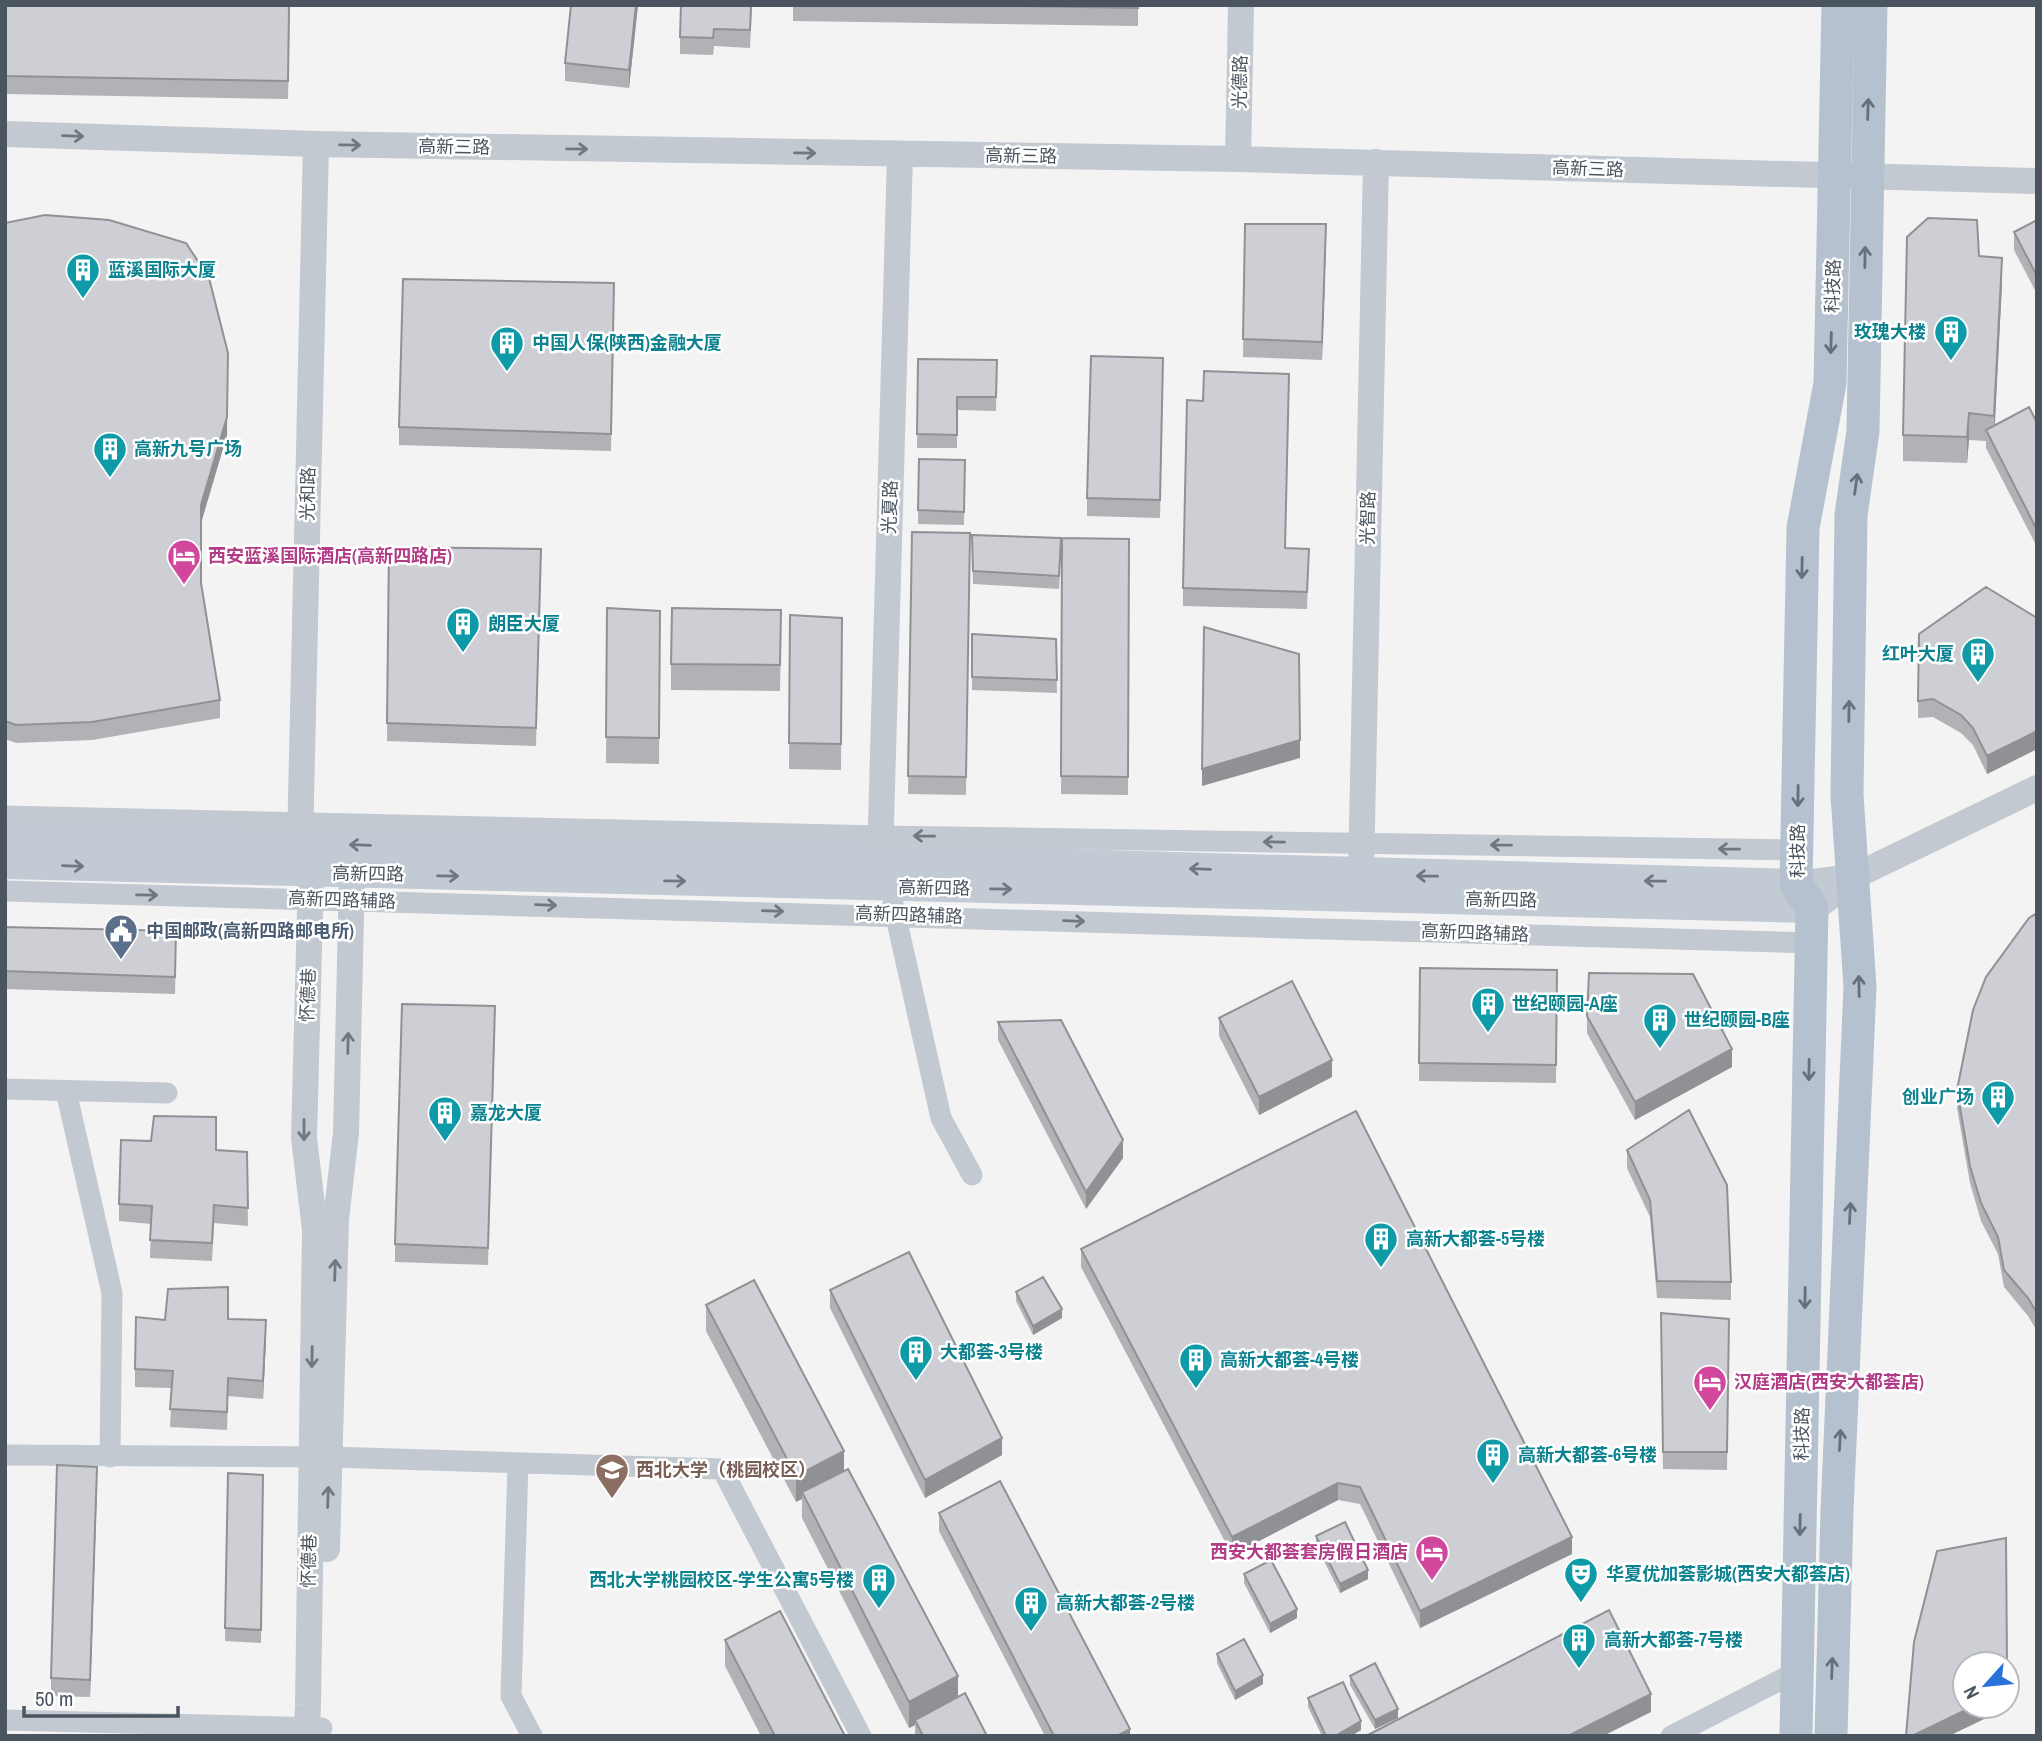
<svg xmlns="http://www.w3.org/2000/svg" width="2042" height="1741" font-family="'Archivo Narrow','Noto Sans SC',sans-serif">
  <style>
    .lines { fill: none; stroke-linecap: round; stroke-linejoin: round }
    .minor { stroke: #c2c9d0; stroke-width: 21 }
    .tertiary { stroke: #c2c9d0; stroke-width: 26 }
    .secondary { stroke: #c2cad4; stroke-width: 30 }
    .primary { stroke: #b5c1ce; stroke-width: 33 }
    .wall { fill: #b0b2b6 }
    .shaded-wall { fill: #909194 }
    .building { fill: #cdcfd4; stroke: #909194; stroke-width: 2 }
    .oneway { stroke: #66707b }
    .oneway2 { stroke: #6f7881 }
    .oneway3 { stroke: #6f7882 }
    .labels { text-anchor: middle; stroke-width: 5; stroke-linejoin: round; paint-order: stroke }
    .street-label { font-size: 18px; fill: #4b555f; stroke: #fff }
    .culture-label { font-size: 18px; font-weight: bold; fill: #0d838f; stroke: #fff; text-anchor: start }
    .hotel-label { font-size: 18px; font-weight: bold; fill: #b23c85; stroke: #fff; text-anchor: start }
    .service-label { font-size: 18px; font-weight: bold; fill: #4e5e75; stroke: #fff; text-anchor: start }
    .education-label { font-size: 18px; font-weight: bold; fill: #785e54; stroke: #fff; text-anchor: start }
  </style>
  <rect width="100%" height="100%" fill="#f4f3f3"/>
  <g class="lines">
    <path class="minor" d="M5,816L881,836L1797,850
      M5,891L1812,943
      M893,904L941,1118L972,1175
      M5,1089L167,1093
      M66,1091L112,1293L110,1457
      M5,1455L330,1457L722,1469L861,1736
      M518,1463L511,1696L532,1736
      M5,1720L322,1728
      M1671,1736L1798,1671"/>
    <path class="tertiary" d="M5,134L316,144L1238,159L2037,181
      M1238,159L1241,5
      M880,859L900,155
      M1361,874L1376,162
      M1796,884L1853,877L2037,788
      M327,1549L336,1219L346,1133L352,873L335,863
      M311,1736L307,1728L308,1705L315,1230L304,1138L311,873L300,843L316,144"/>
    <path class="secondary" d="M5,840L300,843L1796,884
      M5,864L1812,908L1853,877"/>
    <path class="primary" d="M1796,1736L1812,908L1796,884L1803,528L1830,383L1838,5
      M1831,1736L1837,1511L1860,987L1847,795L1851,515L1863,431L1871,5"/>
  </g>
  <path class="wall" d="M5,5H290L288,99L5,94Z
    M571,5H638L629,88L565,81V63Z
    M752,5L750,48L714,46L713,55L680,54V37Z
    M793,5H1138V26L793,21Z
    M2037,220V294L2014,250V232Z
    M5,223L227,435L201,523V583L220,700V718L92,740L16,743L5,739Z
    M1245,224L1326,242L1322,360L1243,357Z
    M1979,256L2002,284L1994,426L2037,423V547L1986,448V441L1969,440L1967,463L1903,461V435Z
    M614,283L611,451L399,445V427Z
    M2037,320V341L2036,339V321Z
    M918,359L997,360L996,411L957,410V448H917Z
    M1163,376L1160,518L1087,516V498Z
    M919,459L965,460L964,525L918,524Z
    M912,532L970,533L966,795L908,794Z
    M972,535L1061,551L1059,589L973,584Z
    M1062,538L1129,539L1128,795L1061,794Z
    M389,547L541,567L536,746L387,741Z
    M1285,548L1309,549L1307,609L1183,606V588Z
    M607,608L660,611L659,764L606,763Z
    M790,615L842,618L841,770L789,769Z
    M2037,618V749L1987,774L1973,745L1961,733L1933,717L1918,718L1919,634Z
    M972,634L1056,639L1057,693L972,690Z
    M781,636L780,691L671,690V664Z
    M2037,913V1331L2028,1316L2004,1287L1998,1254L1981,1221L1970,1183L1957,1108V1090Z
    M5,927L176,949L175,994L5,989Z
    M1420,968L1557,970L1556,1083L1419,1081Z
    M1587,1016L1732,1067L1635,1120L1587,1033Z
    M1219,1018L1332,1077L1259,1115L1219,1036Z
    M998,1022L1123,1158L1086,1209L998,1040Z
    M495,1024L488,1265L395,1262V1244Z
    M216,1150L247,1152L248,1226L214,1223L212,1261L150,1258L151,1224L119,1221V1204Z
    M1627,1150L1731,1282V1300L1657,1298L1650,1217L1627,1168Z
    M1081,1249L1572,1554L1420,1628L1360,1504L1338,1500L1232,1555L1081,1267Z
    M830,1290L1002,1455L925,1498L830,1308Z
    M1016,1292L1062,1318L1033,1335L1016,1301Z
    M706,1305L844,1471L958,1697L987,1736H915V1725L909,1728L802,1518V1499L796,1502L706,1331Z
    M1661,1313L1729,1319L1727,1470L1663,1469Z
    M228,1319L266,1338L263,1399L228,1396L227,1430L170,1427L172,1388L135,1387V1369L165,1320Z
    M228,1473L263,1475L261,1643L225,1641Z
    M97,1485L90,1697L51,1696V1678Z
    M939,1513L1130,1736H1045L939,1531Z
    M1316,1536L1368,1579L1340,1593L1316,1545Z
    M1244,1574L1297,1618L1270,1633L1244,1583Z
    M725,1640L845,1736H761L725,1666Z
    M1217,1654L1263,1684L1235,1700L1217,1663Z
    M1350,1676L1398,1718L1375,1729L1350,1685Z
    M1308,1698L1361,1730L1351,1736H1322L1308,1707Z"/>
  <path class="shaded-wall" d="M636,5H638L629,88V70Z
    M1326,224V242L1322,360V342Z
    M2002,258V284L1994,442V416Z
    M228,353L227,435L201,523V505Z
    M1969,413V440L1967,463V437Z
    M2037,731V749L1987,774V756Z
    M1300,740V758L1202,786V769Z
    M1732,1049V1067L1635,1120V1102Z
    M1332,1060V1077L1259,1115V1097Z
    M1123,1140V1158L1086,1209V1192Z
    M1062,1309V1318L1033,1335V1326Z
    M266,1320V1338L263,1399V1381Z
    M1002,1438V1455L925,1498V1480Z
    M844,1451V1477L802,1492V1499L796,1502V1476Z
    M97,1467V1485L90,1697V1680Z
    M1338,1483V1500L1232,1555V1537Z
    M1572,1537V1554L1420,1628V1611Z
    M1368,1570V1579L1340,1593V1584Z
    M1297,1609V1618L1270,1633V1624Z
    M1263,1675V1684L1235,1700V1691Z
    M958,1676V1702L915,1720V1725L909,1728V1702Z
    M1651,1694V1712L1603,1736H1568Z
    M1974,1706H2007V1708L1949,1736H1912Z
    M1398,1709V1718L1375,1729V1720Z
    M1361,1721V1730L1351,1736H1335Z
    M1130,1729V1736H1117Z"/>
  <path class="building" d="M5,5H289L288,81L5,76Z
    M571,5H636L629,70L565,63Z
    M681,5H751L750,30L714,29L713,38L680,37Z
    M943,5H1138V8Z
    M45,215L109,220L186,243L209,278L228,353L227,417L201,505V583L220,700L92,722L16,725L5,721V223Z
    M1928,218L1977,220L1979,256L2002,258L1994,416L1969,413L1967,437L1903,435L1907,237Z
    M2037,220V276L2014,232Z
    M1245,224H1326L1322,342L1243,339Z
    M403,279L614,283L611,434L399,427Z
    M1091,356L1163,358L1160,500L1087,498Z
    M918,359L997,360L996,397H957V435L917,434Z
    M1204,371L1289,374L1285,548L1309,549L1307,592L1183,588L1187,400L1203,401Z
    M2029,407L2037,423V530L1986,430Z
    M919,459L965,460L964,512L918,510Z
    M912,532L970,533L966,777L908,776Z
    M972,535L1061,538L1059,576L973,571Z
    M1062,538L1129,539L1128,777L1061,776Z
    M389,547L541,549L536,728L387,723Z
    M1986,587L2037,618V731L1987,756L1973,728L1961,715L1933,699L1918,701L1919,634Z
    M607,608L660,611L659,738L606,737Z
    M672,608L781,610L780,665L671,664Z
    M790,615L842,618L841,744L789,743Z
    M1204,627L1299,654L1300,740L1202,769Z
    M972,634L1056,639L1057,680L972,677Z
    M2037,913V1313L2028,1298L2004,1270L1998,1237L1981,1203L1970,1166L1957,1090L1973,1010L1986,977L2029,918Z
    M5,927L176,931L175,977L5,971Z
    M1420,968L1557,970L1556,1065L1419,1063Z
    M1589,973L1693,974L1732,1049L1635,1102L1587,1016Z
    M1292,981L1332,1060L1259,1097L1219,1018Z
    M402,1004L495,1006L488,1248L395,1244Z
    M1061,1020L1123,1140L1086,1192L998,1022Z
    M1689,1110L1727,1185L1731,1282L1657,1281L1650,1200L1627,1150Z
    M1356,1111L1572,1537L1420,1611L1360,1487L1338,1483L1232,1537L1081,1249Z
    M154,1116L216,1117V1150L247,1152L248,1208L214,1205L212,1243L150,1240L152,1206L119,1204L121,1140L151,1141Z
    M909,1252L1002,1438L925,1480L830,1290Z
    M1043,1277L1062,1309L1033,1326L1016,1292Z
    M754,1280L844,1451L796,1476L706,1305Z
    M228,1287V1319L266,1320L263,1381L228,1378L227,1412L170,1409L173,1371L135,1369L136,1317L165,1320L168,1289Z
    M1661,1313L1729,1319L1727,1452H1663Z
    M57,1465L97,1467L90,1680L51,1678Z
    M848,1469L958,1676L909,1702L802,1492Z
    M228,1473L263,1475L261,1630L225,1628Z
    M1000,1481L1130,1729L1117,1736H1054L939,1513Z
    M1345,1522L1368,1570L1340,1584L1316,1536Z
    M2006,1538L2007,1664H1965V1706H1974L1912,1736H1906L1914,1642L1937,1551Z
    M1271,1560L1297,1609L1270,1624L1244,1574Z
    M1609,1610L1651,1694L1568,1736H1366Z
    M780,1611L845,1736H775L725,1640Z
    M1244,1639L1263,1675L1235,1691L1217,1654Z
    M1375,1663L1398,1709L1375,1720L1350,1676Z
    M1343,1682L1361,1721L1335,1736H1326L1308,1698Z
    M965,1693L987,1736H923L915,1720Z"/>
  <defs><path id="oneway-shaft" d="M-6 0H5M1.5-3L5.5 0L1.5 3" fill="none" stroke-width="1.6" stroke-linecap="round" stroke-linejoin="round" transform="scale(1.75)"/></defs>
  <g class="oneway">
    <use href="#oneway-shaft" transform="translate(1868 109) rotate(-88)"/>
    <use href="#oneway-shaft" transform="translate(1865 257) rotate(-89)"/>
    <use href="#oneway-shaft" transform="translate(1831 343) rotate(92)"/>
    <use href="#oneway-shaft" transform="translate(1856 484) rotate(-82)"/>
    <use href="#oneway-shaft" transform="translate(1802 568) rotate(91)"/>
    <use href="#oneway-shaft" transform="translate(1849 711) rotate(-89)"/>
    <use href="#oneway-shaft" transform="translate(1798 796) rotate(91)"/>
    <use href="#oneway-shaft" transform="translate(1859 986) rotate(-91)"/>
    <use href="#oneway-shaft" transform="translate(1809 1070) rotate(91)"/>
    <use href="#oneway-shaft" transform="translate(1850 1213) rotate(-87)"/>
    <use href="#oneway-shaft" transform="translate(1805 1298) rotate(91)"/>
    <use href="#oneway-shaft" transform="translate(1840 1440) rotate(-87)"/>
    <use href="#oneway-shaft" transform="translate(1800 1525) rotate(91)"/>
    <use href="#oneway-shaft" transform="translate(1832 1668) rotate(-88)"/>
  </g>
  <g class="oneway2">
    <use href="#oneway-shaft" transform="translate(73 136) rotate(2)"/>
    <use href="#oneway-shaft" transform="translate(350 145) rotate(1)"/>
    <use href="#oneway-shaft" transform="translate(577 149) rotate(1)"/>
    <use href="#oneway-shaft" transform="translate(805 153) rotate(1)"/>
    <use href="#oneway-shaft" transform="translate(924 836) rotate(-179)"/>
    <use href="#oneway-shaft" transform="translate(1274 842) rotate(-179)"/>
    <use href="#oneway-shaft" transform="translate(1501 845) rotate(-179)"/>
    <use href="#oneway-shaft" transform="translate(1729 849) rotate(-179)"/>
    <use href="#oneway-shaft" transform="translate(147 895) rotate(1)"/>
    <use href="#oneway-shaft" transform="translate(546 905) rotate(2)"/>
    <use href="#oneway-shaft" transform="translate(773 911) rotate(2)"/>
    <use href="#oneway-shaft" transform="translate(1074 921) rotate(2)"/>
    <use href="#oneway-shaft" transform="translate(348 1043) rotate(-89)"/>
    <use href="#oneway-shaft" transform="translate(304 1130) rotate(90)"/>
    <use href="#oneway-shaft" transform="translate(335 1270) rotate(-88)"/>
    <use href="#oneway-shaft" transform="translate(312 1357) rotate(91)"/>
    <use href="#oneway-shaft" transform="translate(328 1497) rotate(-88)"/>
  </g>
  <g class="oneway3">
    <use href="#oneway-shaft" transform="translate(360 845) rotate(-178)"/>
    <use href="#oneway-shaft" transform="translate(73 866) rotate(2)"/>
    <use href="#oneway-shaft" transform="translate(1200 869) rotate(-178)"/>
    <use href="#oneway-shaft" transform="translate(448 876) rotate(1)"/>
    <use href="#oneway-shaft" transform="translate(1427 876) rotate(-179)"/>
    <use href="#oneway-shaft" transform="translate(675 881) rotate(1)"/>
    <use href="#oneway-shaft" transform="translate(1655 881) rotate(-179)"/>
    <use href="#oneway-shaft" transform="translate(1001 889) rotate(1)"/>
  </g>
  <defs>
    <g id="building-pin" transform="scale(1.75)"><path d="M0 17L-7.5 6A9.5 9.5 0 1 1 7.5 6Z" fill="#0f9aa8" stroke="#fff"/><path d="M-4-6H4V6H1V3H-1V6H-4ZM-2.5-4.3h1.7v1.8h-1.7ZM.8-4.3h1.7v1.8H.8ZM-2.5-1h1.7V.8h-1.7ZM.8-1h1.7V.8H.8Z" fill="#fff"/></g>
    <g id="hotel-pin" transform="scale(1.75)"><path d="M0 17L-7.5 6A9.5 9.5 0 1 1 7.5 6Z" fill="#d1479c" stroke="#fff"/><path d="M-6-4.5h1.5V1H6V5H4.5V3h-9V5H-6ZM-4 0a1.8 1.8 0 1 1 3.6 0ZM.5 0V-2.5h3Q6-2.5 6 0Z" fill="#fff"/></g>
    <g id="civic-pin" transform="scale(1.75)"><path d="M0 17L-7.5 6A9.5 9.5 0 1 1 7.5 6Z" fill="#5c6f8a" stroke="#fff"/><path d="M-.6-6.5H3V-4.5H.6V-3L4-1V1h2V6H-6V1h2V-1L-.6-3ZM-1.2 2.5V6h2.4V2.5Z" fill="#fff"/></g>
    <g id="university-pin" transform="scale(1.75)"><path d="M0 17L-7.5 6A9.5 9.5 0 1 1 7.5 6Z" fill="#8d6e63" stroke="#fff"/><path d="M0-5L7-2L0 1L-7-2ZM-4 1L0 2.5L4 1V4Q0 6-4 4Z" fill="#fff"/></g>
    <g id="theatre-pin" transform="scale(1.75)"><path d="M0 17L-7.5 6A9.5 9.5 0 1 1 7.5 6Z" fill="#0f9aa8" stroke="#fff"/><path d="M-5-5.5Q0-4 5-5.5V0Q5 5 0 6Q-5 5-5 0ZM-3.3-2.5H-1v1.5H-3.3ZM1-2.5H3.3v1.5H1ZM-2.8 1Q0 5.5 2.8 1Z" fill="#fff"/></g>
  </defs>
  <g fill-rule="evenodd">
    <use href="#building-pin" x="83" y="270"/>
    <use href="#building-pin" x="1951" y="332"/>
    <use href="#building-pin" x="507" y="343"/>
    <use href="#building-pin" x="110" y="449"/>
    <use href="#hotel-pin" x="184" y="556"/>
    <use href="#building-pin" x="463" y="624"/>
    <use href="#building-pin" x="1978" y="654"/>
    <use href="#civic-pin" x="121" y="931"/>
    <use href="#building-pin" x="1488" y="1004"/>
    <use href="#building-pin" x="1660" y="1020"/>
    <use href="#building-pin" x="1998" y="1097"/>
    <use href="#building-pin" x="445" y="1113"/>
    <use href="#building-pin" x="1381" y="1239"/>
    <use href="#building-pin" x="916" y="1352"/>
    <use href="#building-pin" x="1196" y="1360"/>
    <use href="#hotel-pin" x="1710" y="1382"/>
    <use href="#building-pin" x="1493" y="1455"/>
    <use href="#university-pin" x="612" y="1470"/>
    <use href="#hotel-pin" x="1432" y="1552"/>
    <use href="#theatre-pin" x="1581" y="1574"/>
    <use href="#building-pin" x="879" y="1580"/>
    <use href="#building-pin" x="1031" y="1603"/>
    <use href="#building-pin" x="1579" y="1640"/>
  </g>
  <g class="labels">
    <g class="street-label">
      <text transform="translate(1240 82) rotate(-89)" y="6">光德路</text>
      <text transform="translate(454 147) rotate(1)" y="6">高新三路</text>
      <text transform="translate(1021 156) rotate(1)" y="6">高新三路</text>
      <text transform="translate(1588 169) rotate(2)" y="6">高新三路</text>
      <text transform="translate(1833 286) rotate(-88)" y="6">科技路</text>
      <text transform="translate(308 494) rotate(-89)" y="6">光和路</text>
      <text transform="translate(890 507) rotate(-88)" y="6">光夏路</text>
      <text transform="translate(1368 518) rotate(-89)" y="6">光智路</text>
      <text transform="translate(1798 851) rotate(-90)" y="6">科技路</text>
      <text transform="translate(368 874) rotate(1)" y="6">高新四路</text>
      <text transform="translate(934 888) rotate(1)" y="6">高新四路</text>
      <text transform="translate(342 900) rotate(2)" y="6">高新四路辅路</text>
      <text transform="translate(1501 900) rotate(1)" y="6">高新四路</text>
      <text transform="translate(909 915) rotate(2)" y="6">高新四路辅路</text>
      <text transform="translate(1475 933) rotate(2)" y="6">高新四路辅路</text>
      <text transform="translate(308 995) rotate(-88)" y="6">怀德巷</text>
      <text transform="translate(1802 1434) rotate(-89)" y="6">科技路</text>
      <text transform="translate(309 1561) rotate(-89)" y="6">怀德巷</text>
    </g>
    <g class="culture-label">
      <text x="108" y="276">蓝溪国际大厦</text>
      <text x="1926" y="338" text-anchor="end">玫瑰大楼</text>
      <text x="532" y="349">中国人保(陕西)金融大厦</text>
      <text x="134" y="455">高新九号广场</text>
      <text x="488" y="630">朗臣大厦</text>
      <text x="1954" y="660" text-anchor="end">红叶大厦</text>
      <text x="1512" y="1010">世纪颐园-A座</text>
      <text x="1684" y="1026">世纪颐园-B座</text>
      <text x="1974" y="1103" text-anchor="end">创业广场</text>
      <text x="470" y="1119">嘉龙大厦</text>
      <text x="1406" y="1245">高新大都荟-5号楼</text>
      <text x="940" y="1358">大都荟-3号楼</text>
      <text x="1220" y="1366">高新大都荟-4号楼</text>
      <text x="1518" y="1461">高新大都荟-6号楼</text>
      <text x="1606" y="1580">华夏优加荟影城(西安大都荟店)</text>
      <text x="854" y="1586" text-anchor="end">西北大学桃园校区-学生公寓5号楼</text>
      <text x="1056" y="1609">高新大都荟-2号楼</text>
      <text x="1604" y="1646">高新大都荟-7号楼</text>
    </g>
    <g class="hotel-label">
      <text x="208" y="562">西安蓝溪国际酒店(高新四路店)</text>
      <text x="1734" y="1388">汉庭酒店(西安大都荟店)</text>
      <text x="1408" y="1558" text-anchor="end">西安大都荟套房假日酒店</text>
    </g>
    <g class="service-label">
      <text x="146" y="937">中国邮政(高新四路邮电所)</text>
    </g>
    <g class="education-label">
      <text x="636" y="1476">西北大学（桃园校区）</text>
    </g>
  </g>
  <rect width="2042" height="1741" fill="none" stroke="#4b555f" stroke-width="14"/>
  <g transform="translate(1986 1685) rotate(243)"><circle r="33" fill="#ffffff" stroke="#b7bbbf" stroke-width="2"/>
  <path d="M0-5L12 26L0 18L-12 26Z" fill="#2972d8"/>
  <text y="-10" font-size="19" font-weight="bold" text-anchor="middle" fill="#4b555f">N</text>
  </g>
  <path d="M24 1706v10h154v-10" fill="none" stroke="#4b555f" stroke-width="3.5"/>
  <text x="35" y="1706" font-size="21" fill="#4b555f" stroke="#ffffff" stroke-width="5" paint-order="stroke">50 m</text>
</svg>
